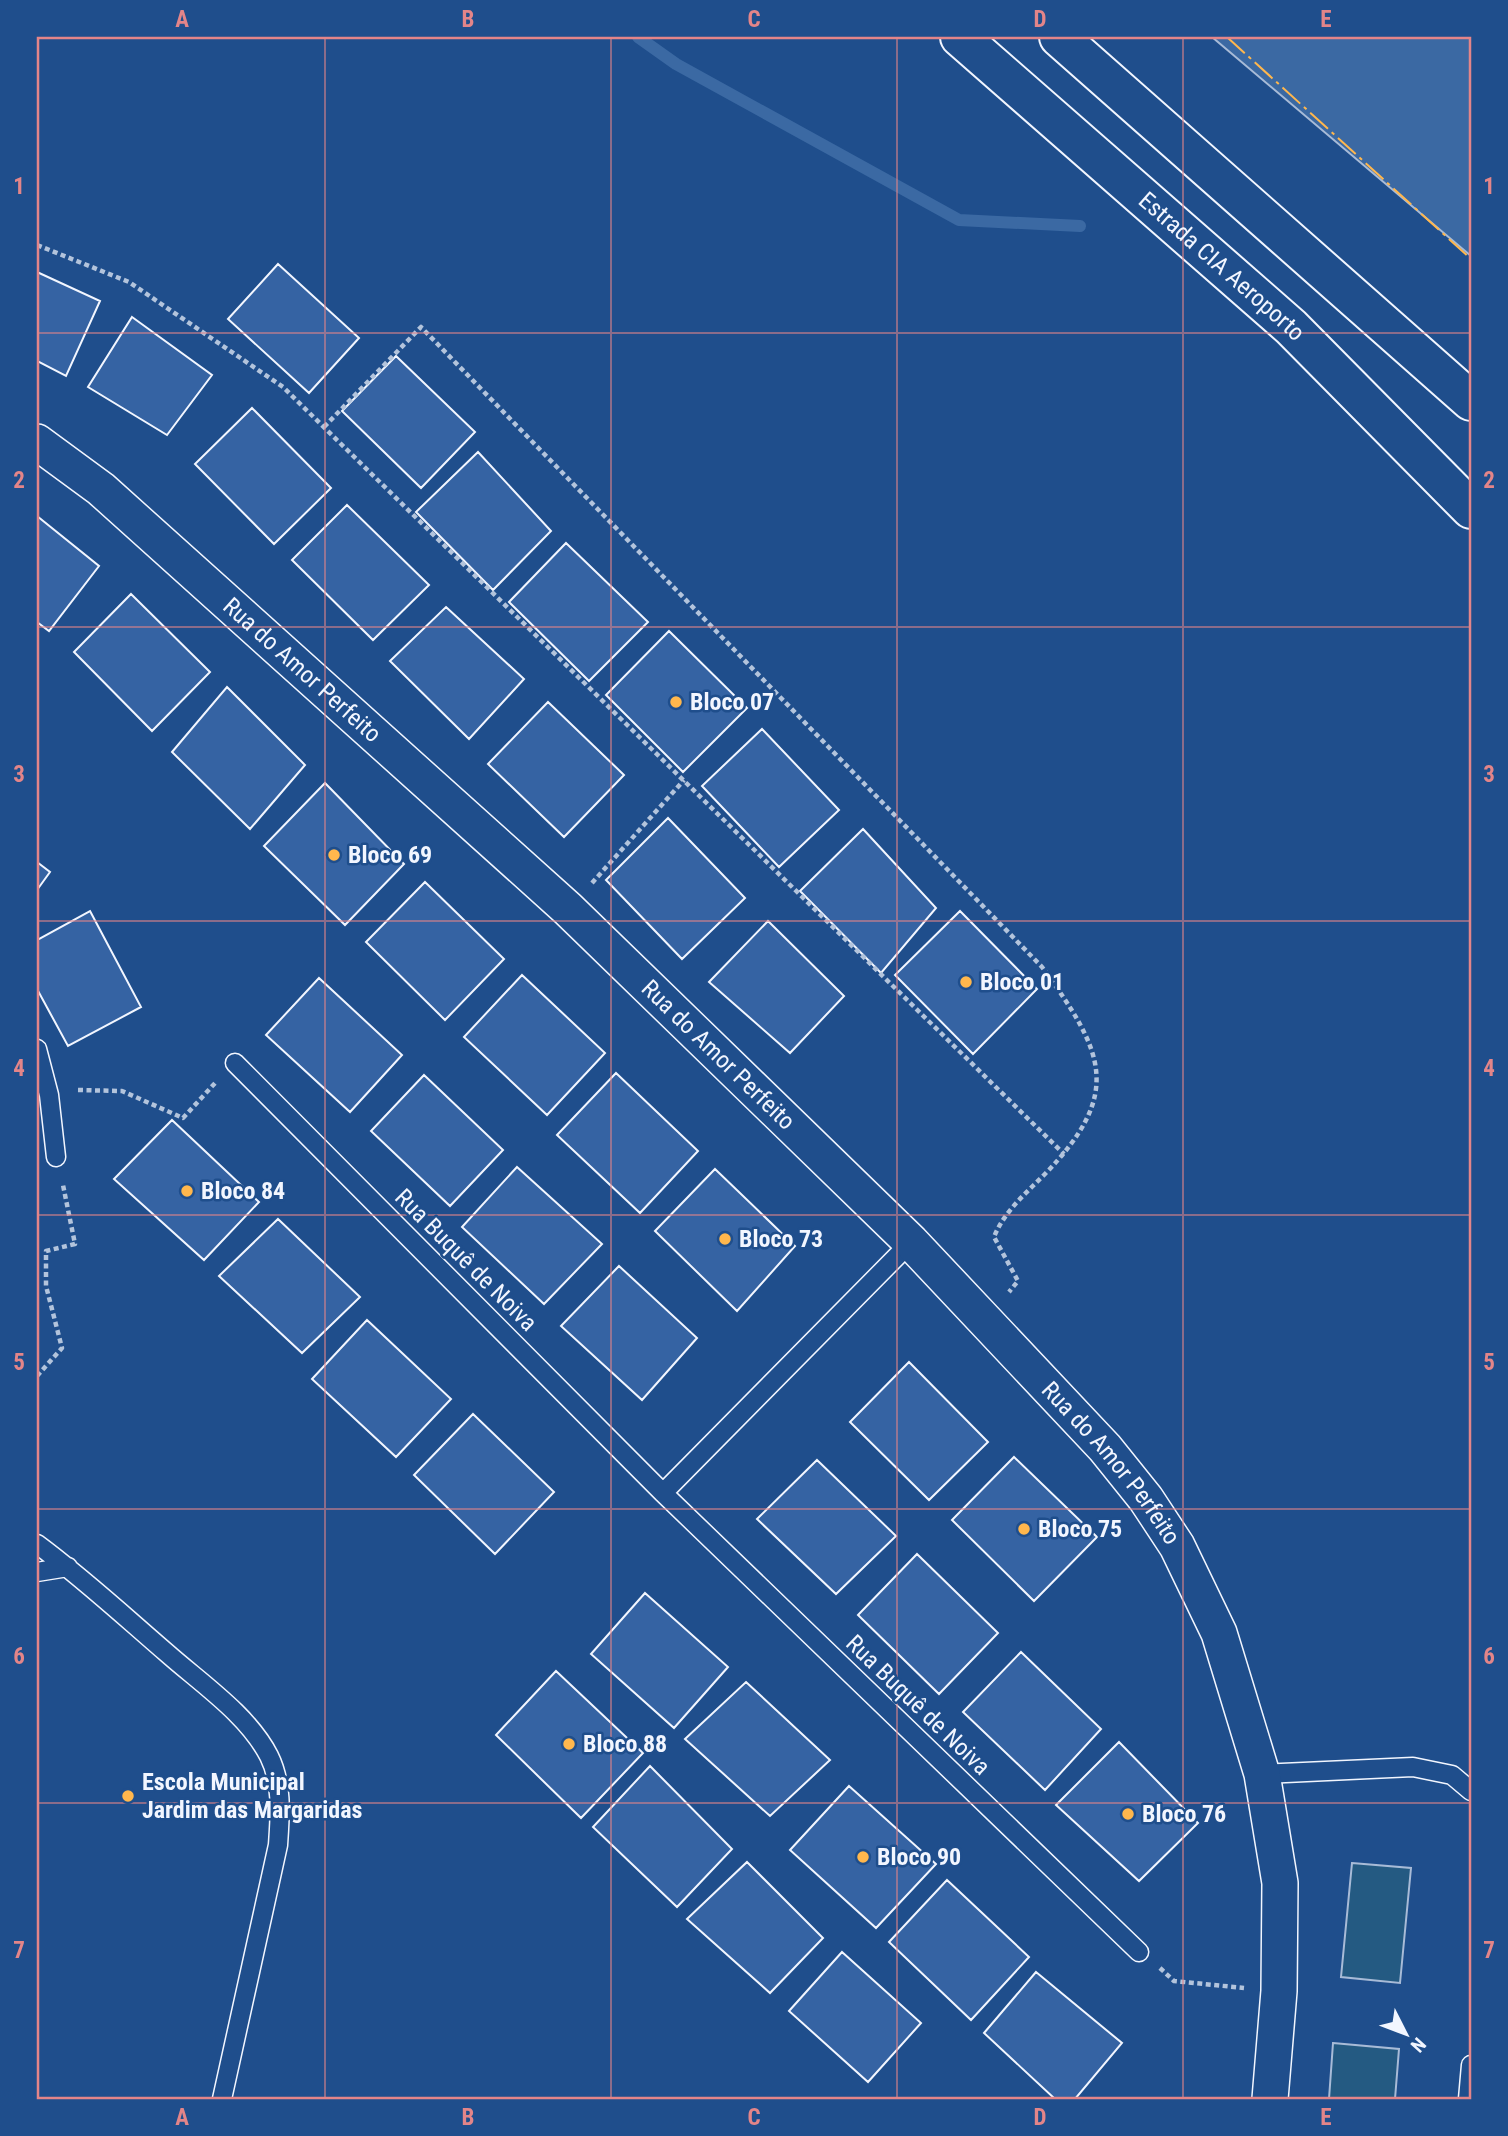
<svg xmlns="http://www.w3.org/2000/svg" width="1508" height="2136" font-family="'Roboto Condensed',sans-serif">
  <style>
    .green { fill: #245a82; stroke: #a8bbd7; stroke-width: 2 }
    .water { fill: #3b69a3; stroke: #a8bbd7; stroke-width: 2 }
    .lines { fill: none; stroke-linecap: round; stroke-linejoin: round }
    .stream { stroke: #3b69a3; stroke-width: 12 }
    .building { fill: #3563a3; stroke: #f2f6ff; stroke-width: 2 }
    .lane-casing { stroke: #f2f6ff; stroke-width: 21 }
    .street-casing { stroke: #f2f6ff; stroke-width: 38 }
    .highway-casing { stroke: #f2f6ff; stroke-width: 42 }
    .path { stroke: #b3c4dc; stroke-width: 4.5; stroke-dasharray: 5 3.5; stroke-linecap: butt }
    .lane { stroke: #1f4e8c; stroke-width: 18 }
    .street { stroke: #1f4e8c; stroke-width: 35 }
    .highway { stroke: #1f4e8c; stroke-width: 38 }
    .power { stroke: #ffb74d; stroke-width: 2; stroke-dasharray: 24 5 3.5 5; stroke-linecap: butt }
    .grid { fill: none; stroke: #e38589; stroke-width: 2; stroke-opacity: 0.55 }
    .poi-dot { fill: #ffb74d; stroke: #1f4e8c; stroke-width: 2.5 }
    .labels { text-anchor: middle; stroke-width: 5; stroke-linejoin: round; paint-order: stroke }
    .street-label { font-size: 24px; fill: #f2f6ff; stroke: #1f4e8c }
    .poi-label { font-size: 24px; font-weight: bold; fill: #f2f6ff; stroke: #1f4e8c; text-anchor: start }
    .neatline { fill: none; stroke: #e38589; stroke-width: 2.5 }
    .grid-label { font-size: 23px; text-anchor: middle; font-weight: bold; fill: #e38589 }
  </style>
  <rect width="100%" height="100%" fill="#1f4e8c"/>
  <path class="green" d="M1352,1863L1411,1868L1400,1983L1341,1977Z
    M1333,2043L1399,2049L1395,2099H1329Z"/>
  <path class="water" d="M1212,37H1471V256Z"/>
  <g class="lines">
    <path class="stream" d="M638,37L676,64L959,220L1080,226"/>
  </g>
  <path class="building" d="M278,264L359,338L309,393L228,319Z
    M37,272L100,301L66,376L37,361Z
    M132,317L212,375L167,435L88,387Z
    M396,356L475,432L421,488L342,411Z
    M252,408L331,488L274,544L195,464Z
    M478,452L551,531L493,590L416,512Z
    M347,505L429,585L373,640L292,560Z
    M37,516L99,566L49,631L37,622Z
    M566,543L648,622L589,681L509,602Z
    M131,594L210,672L152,731L74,652Z
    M446,607L524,679L469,739L390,661Z
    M669,631L747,708L683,772L606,695Z
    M227,687L305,765L250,829L172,752Z
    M548,702L624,775L564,837L488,764Z
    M762,729L839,810L779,867L702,786Z
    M325,783L404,864L345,925L264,846Z
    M668,818L745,898L682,959L606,880Z
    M863,829L936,908L881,973L800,891Z
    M37,862L50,872L37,890Z
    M425,882L504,959L445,1020L366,942Z
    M90,911L141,1007L68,1046L37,989V940Z
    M960,911L1037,989L973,1054L895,975Z
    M768,921L844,996L790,1053L709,982Z
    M522,975L605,1053L547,1115L464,1037Z
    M319,978L402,1055L350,1112L266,1035Z
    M616,1073L698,1151L640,1213L557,1135Z
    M424,1075L503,1150L450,1206L371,1131Z
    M172,1120L259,1202L204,1260L114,1179Z
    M517,1167L602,1244L544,1304L462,1227Z
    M715,1169L795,1246L737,1311L655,1231Z
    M278,1219L360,1297L302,1353L219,1276Z
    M619,1266L697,1338L642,1400L561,1326Z
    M367,1320L451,1399L396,1457L312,1379Z
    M909,1362L988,1442L929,1500L850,1422Z
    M473,1414L554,1492L495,1554L414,1475Z
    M1014,1457L1097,1537L1034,1601L952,1520Z
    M817,1460L896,1536L836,1594L757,1519Z
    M917,1554L998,1633L939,1694L858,1615Z
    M645,1593L728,1667L674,1728L591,1654Z
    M1021,1652L1101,1729L1045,1790L963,1712Z
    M556,1671L643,1753L581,1818L496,1735Z
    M746,1682L830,1760L770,1816L685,1739Z
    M1119,1742L1198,1823L1139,1881L1056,1805Z
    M650,1766L732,1849L677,1907L593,1827Z
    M849,1786L936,1864L876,1928L790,1850Z
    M747,1862L823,1938L770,1993L687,1919Z
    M947,1880L1029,1957L971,2020L889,1942Z
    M842,1952L921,2023L868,2082L789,2011Z
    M1036,1972L1122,2043L1075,2099H1055L984,2033Z"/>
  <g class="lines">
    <g class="lane-casing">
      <path id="lane" d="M37,1049L49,1095L56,1157
        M235,1063L663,1493L1139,1952
        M663,1493L911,1242
        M37,1544C83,1578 125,1617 168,1654C202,1684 248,1715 269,1756C283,1784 280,1816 278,1845L222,2099
        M37,1572L68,1567
        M1262,1774L1413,1767L1452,1775L1471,1791
        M1468,2099L1471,2065"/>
    </g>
    <g class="street-casing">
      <g id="street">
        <path id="s1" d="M37,442L101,489L568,909L911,1242L1105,1448L1146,1499L1177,1546L1219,1633L1262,1774L1280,1883L1279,1991L1270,2099"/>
      </g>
    </g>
    <g class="highway-casing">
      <g id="highway">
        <path id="s2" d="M960,37L1291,327L1471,509"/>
        <path d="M1059,37L1471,401"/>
      </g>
    </g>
    <path class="path" d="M37,245L129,282L283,387L1064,1154
      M324,427L421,327L1042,967C1104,1052 1124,1093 1044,1175C1025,1194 1004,1212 994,1237L1018,1281L1009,1292
      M592,883L684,780
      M78,1090L122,1091L183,1118L216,1082
      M37,1376L62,1348L46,1286V1251L75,1244L63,1185
      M1160,1968L1174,1981L1244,1988"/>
    <use href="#lane" class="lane"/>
    <use href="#street" class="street"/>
    <use href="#highway" class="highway"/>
    <path class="power" d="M1227,37L1471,259"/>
  </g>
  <path class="grid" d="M325,37V2099M611,37V2099M897,37V2099M1183,37V2099M37,333H1471M37,627H1471M37,921H1471M37,1215H1471M37,1509H1471M37,1803H1471"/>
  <g class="poi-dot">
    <circle cx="676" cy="702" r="7"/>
    <circle cx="334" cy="855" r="7"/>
    <circle cx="966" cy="982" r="7"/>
    <circle cx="187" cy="1191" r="7"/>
    <circle cx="725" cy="1239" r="7"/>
    <circle cx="1024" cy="1529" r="7"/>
    <circle cx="569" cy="1744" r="7"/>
    <circle cx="128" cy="1796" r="7"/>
    <circle cx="1128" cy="1814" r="7"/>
    <circle cx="863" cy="1857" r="7"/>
  </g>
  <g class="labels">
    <g class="street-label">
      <text dy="8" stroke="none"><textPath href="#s2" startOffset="348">Estrada CIA Aeroporto</textPath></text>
      <text dy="8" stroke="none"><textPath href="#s1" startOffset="350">Rua do Amor Perfeito</textPath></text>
      <text dy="8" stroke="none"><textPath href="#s1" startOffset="917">Rua do Amor Perfeito</textPath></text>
      <text transform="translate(466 1260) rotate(45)" y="8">Rua Buquê de Noiva</text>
      <text dy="8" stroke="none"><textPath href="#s1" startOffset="1484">Rua do Amor Perfeito</textPath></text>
      <text transform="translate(918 1705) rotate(44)" y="8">Rua Buquê de Noiva</text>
    </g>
    <g class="poi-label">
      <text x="690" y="710">Bloco 07</text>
      <text x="348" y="863">Bloco 69</text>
      <text x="980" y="990">Bloco 01</text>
      <text x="201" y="1199">Bloco 84</text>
      <text x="739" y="1247">Bloco 73</text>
      <text x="1038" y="1537">Bloco 75</text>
      <text x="583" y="1752">Bloco 88</text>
      <text x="142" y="1790">Escola Municipal<tspan x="142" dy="28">Jardim das Margaridas</tspan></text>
      <text x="1142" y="1822">Bloco 76</text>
      <text x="877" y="1865">Bloco 90</text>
    </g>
  </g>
  <rect width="1508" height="2136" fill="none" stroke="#1f4e8c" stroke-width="77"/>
  <g transform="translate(1406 2034) rotate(132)" stroke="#1f4e8c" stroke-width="5" paint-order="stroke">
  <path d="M0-5L12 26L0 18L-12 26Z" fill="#f2f6ff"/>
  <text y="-10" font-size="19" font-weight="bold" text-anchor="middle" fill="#f2f6ff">N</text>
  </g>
  <rect x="38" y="38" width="1432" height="2060" class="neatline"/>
  <g class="grid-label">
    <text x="182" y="27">A</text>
    <text x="468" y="27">B</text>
    <text x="754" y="27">C</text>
    <text x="1040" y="27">D</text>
    <text x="1326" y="27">E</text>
    <text x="19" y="194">1</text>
    <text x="1489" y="194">1</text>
    <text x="19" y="488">2</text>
    <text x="1489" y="488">2</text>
    <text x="19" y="782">3</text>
    <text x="1489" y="782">3</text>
    <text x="19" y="1076">4</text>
    <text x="1489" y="1076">4</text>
    <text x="19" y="1370">5</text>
    <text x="1489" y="1370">5</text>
    <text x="19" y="1664">6</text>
    <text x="1489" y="1664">6</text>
    <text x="19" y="1958">7</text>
    <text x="1489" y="1958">7</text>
    <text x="182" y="2125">A</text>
    <text x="468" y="2125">B</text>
    <text x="754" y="2125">C</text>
    <text x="1040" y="2125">D</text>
    <text x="1326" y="2125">E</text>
  </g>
</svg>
